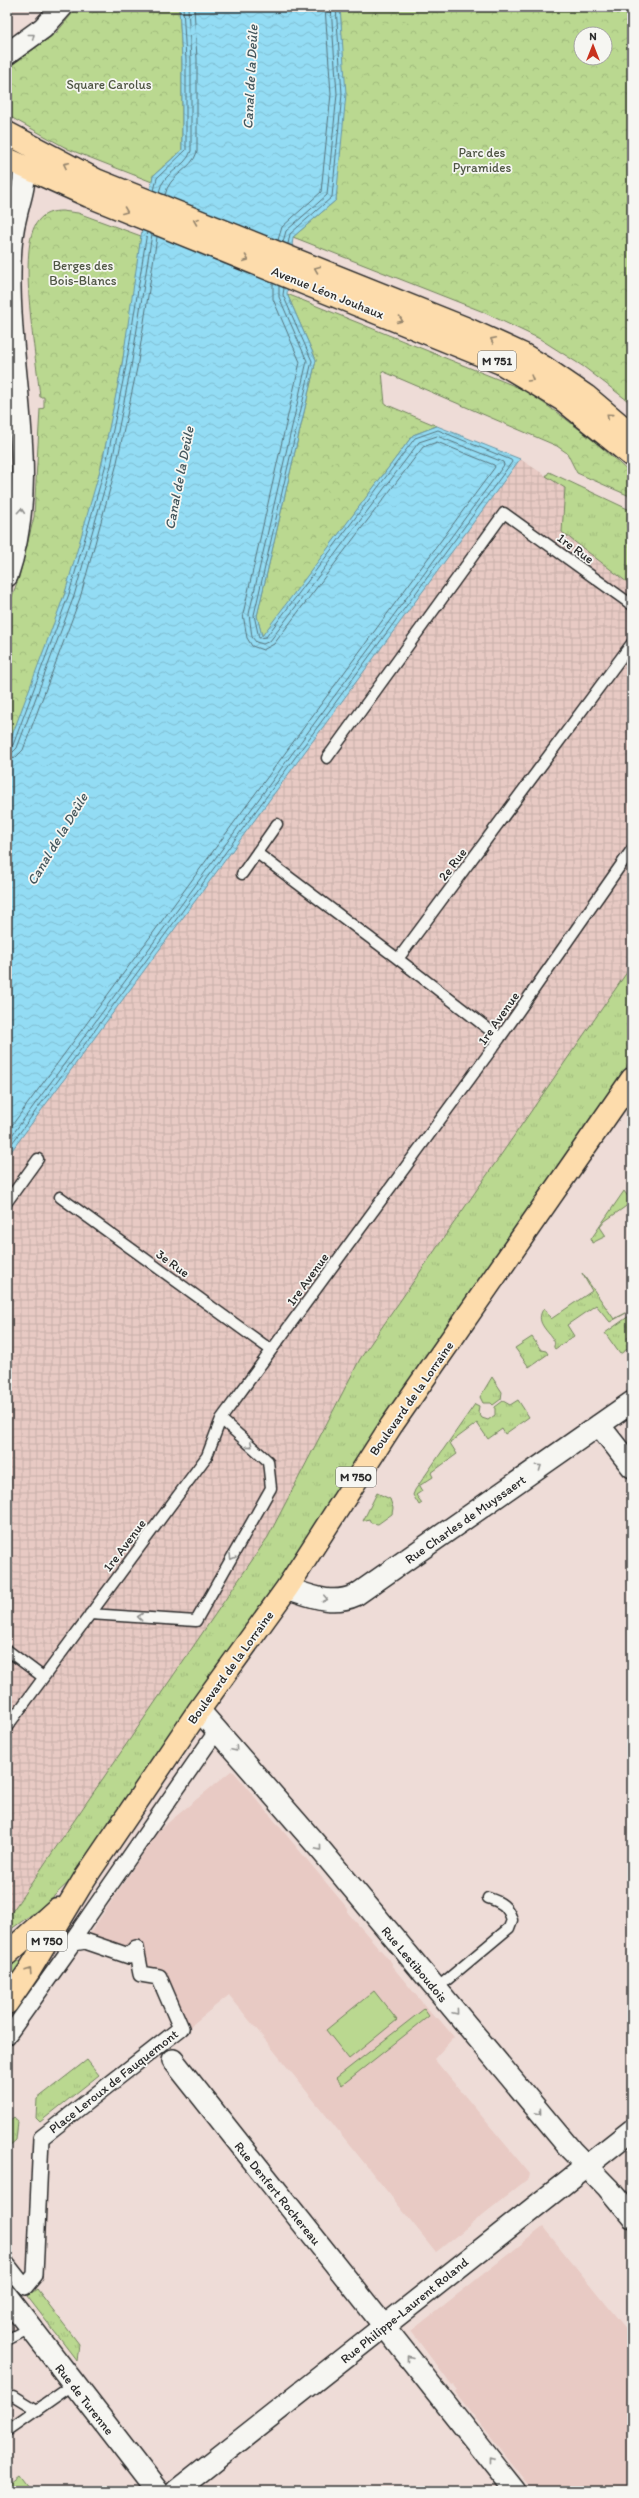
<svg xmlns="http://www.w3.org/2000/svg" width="639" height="2498" font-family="Itim,sans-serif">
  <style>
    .built { fill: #e8cac4 }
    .industrial { fill: url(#industrial-grid) }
    .grass { fill: url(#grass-tufts); stroke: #72825e }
    .park { fill: url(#park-crowns); stroke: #72825e; fill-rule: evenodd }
    .pitch { fill: #bad890; stroke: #72825e }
    .water { fill: url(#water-waves); stroke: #6995a4 }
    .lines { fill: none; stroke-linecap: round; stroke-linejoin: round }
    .shore { stroke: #55727b; stroke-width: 1 }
    .service-casing { stroke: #2b2b2b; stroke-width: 13 }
    .pedestrian-casing { stroke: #2b2b2b; stroke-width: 18 }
    .minor-casing { stroke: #2b2b2b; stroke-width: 24 }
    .secondary-casing { stroke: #2b2b2b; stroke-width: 25 }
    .primary-casing { stroke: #2b2b2b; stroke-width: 25 }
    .service { stroke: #f6f6f2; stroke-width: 10 }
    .pedestrian { stroke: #f6f6f2; stroke-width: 15 }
    .minor { stroke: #f6f6f2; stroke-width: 21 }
    .secondary { stroke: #f6f6f2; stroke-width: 22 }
    .primary { stroke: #fddcac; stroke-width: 22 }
    .oneway { stroke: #90908e }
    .oneway2 { stroke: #94846c }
    .labels { text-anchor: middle; stroke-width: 3.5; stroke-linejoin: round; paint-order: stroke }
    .shield { fill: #f6f6f2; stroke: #686867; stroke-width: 1 }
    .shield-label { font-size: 12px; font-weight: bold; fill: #2b2b2b }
    .park-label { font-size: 13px; fill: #4f5644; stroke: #f6f6f2 }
    .street-label { font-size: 13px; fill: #2b2b2b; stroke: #f6f6f2 }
    .water-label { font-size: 14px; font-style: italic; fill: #45575d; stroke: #f6f6f2 }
  </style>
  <defs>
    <pattern id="industrial-grid" width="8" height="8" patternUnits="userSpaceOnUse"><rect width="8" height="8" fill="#e8cac4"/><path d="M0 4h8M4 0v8" fill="none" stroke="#c7aea9"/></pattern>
    <pattern id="grass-tufts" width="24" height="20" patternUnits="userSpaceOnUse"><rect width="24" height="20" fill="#bad890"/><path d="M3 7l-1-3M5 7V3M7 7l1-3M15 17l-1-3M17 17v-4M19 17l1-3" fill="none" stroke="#a0ba7c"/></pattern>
    <pattern id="park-crowns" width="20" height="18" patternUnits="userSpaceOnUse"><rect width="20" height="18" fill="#bad890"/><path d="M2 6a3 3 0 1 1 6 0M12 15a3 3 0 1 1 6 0" fill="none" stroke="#a0ba7c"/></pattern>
    <pattern id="water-waves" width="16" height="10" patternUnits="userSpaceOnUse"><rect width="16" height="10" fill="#93dcf4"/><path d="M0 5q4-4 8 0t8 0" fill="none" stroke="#7fbdd1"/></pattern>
  </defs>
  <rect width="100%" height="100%" fill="#eedcd7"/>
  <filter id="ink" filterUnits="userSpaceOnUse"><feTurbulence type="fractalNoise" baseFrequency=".025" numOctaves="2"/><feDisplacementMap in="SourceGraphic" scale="8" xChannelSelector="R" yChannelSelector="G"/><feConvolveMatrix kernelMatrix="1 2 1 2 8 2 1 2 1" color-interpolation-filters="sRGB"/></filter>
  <g filter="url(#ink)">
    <path class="built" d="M231,1771L234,1772L348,1909V1913L392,1963V1966L435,2018H438L454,2037L434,2059L530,2174L529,2178L436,2252L229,1995L183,2032L159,1977L145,1975L136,1949L85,1941L158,1831Z
      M543,2227L632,2336V2491H533L455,2392L457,2389L454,2385L452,2386L411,2331Z"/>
    <path class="industrial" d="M520,459L565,488L562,532L632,586V965L360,1359L268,1537L7,1919V1157Z"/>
    <path class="grass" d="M549,472L632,511V586L562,532L565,488L546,476Z
      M632,965V1059L441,1335L292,1565L71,1880L42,1907L7,1932V1919L268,1537L360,1359Z
      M624,1191L632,1202L605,1221L600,1227L606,1236L592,1243L591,1239Z
      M582,1273L614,1319L626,1313L610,1322L596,1305L567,1325L574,1336L555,1349C552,1345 556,1346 554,1341C547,1329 534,1322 544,1308L551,1319L592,1291Z
      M632,1314V1334L627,1338L632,1346L620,1354L605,1333Z
      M532,1337L541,1350L546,1351L548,1354L529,1367L515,1348Z
      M492,1377L502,1392L501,1399L493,1405L491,1403H483L480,1397Z
      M518,1400L529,1417L505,1434L502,1429L488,1439L477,1423L450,1443L457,1454L431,1473L433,1477L419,1486L422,1491L416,1495L422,1503L419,1505L413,1495L415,1490L475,1404L479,1406L478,1412L482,1418L488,1420L495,1415V1407L503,1401L510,1405Z
      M377,1493L390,1499L393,1508L392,1514L378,1524L371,1523L369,1519L363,1521Z
      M16,1960L21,1962L22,1966L7,1988V1967Z
      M87,2060L99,2075L40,2122L36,2118L37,2099Z
      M14,2117L18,2122L16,2140L7,2148V2123Z
      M37,2289L79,2344L77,2361L27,2296Z"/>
    <path class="park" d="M81,7H179L182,60V150L153,176L152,182L68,149L7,115V62L13,64L56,33L76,9Z
      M340,7H632V404L584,367L540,339L481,311L293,237L336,200L342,44ZM581,34H605V58H581Z
      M62,211L78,213L141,236C132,312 119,388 102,462C80,560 44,656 7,749V610L19,577L34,517L40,409L44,408V397H40C37,362 16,246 38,221C44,213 53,211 62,211Z
      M287,294L522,389C562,414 597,442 632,475V497L577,473L567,453L557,446L382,371L385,404L437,426L413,435L262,637L257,616L316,360Z"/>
    <path class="pitch" d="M374,1991L397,2020L349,2059L326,2030Z
      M424,2009L429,2016L342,2085L336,2078Z
      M20,2475L32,2491H7V2485Z"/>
    <path class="water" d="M179,7H340L346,94L336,200L293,237L287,294L316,360L257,616L262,636L413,435L437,426L520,459L7,1157V749L65,593L102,463L122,365L141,236L153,176L182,150V60Z"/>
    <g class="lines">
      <path class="shore" d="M154,191L157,178L186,150V60L183,7
        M159,192C163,171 185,169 191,151V60L188,7
        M165,195C169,174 192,170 197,152V59L194,7
        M278,240L282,227L321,192L331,94L325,7
        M283,242L286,231L327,195L337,94L331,7
        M288,244L290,234L332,197L342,94L336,7
        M7,748L13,745L69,594L106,464L126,366L147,232
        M7,753L13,752L17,748L74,596L111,466L131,367L152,234
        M7,759L16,757L23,750L80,598L116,467L137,368L157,237
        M7,1132L495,467L494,465L437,442L423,447L274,644L263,650L252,646L247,638L243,614L300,362L273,299V284
        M7,1142L504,465L503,462L437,436L419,442L270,641L263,644L256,642L252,637L249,614L307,361L279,297V286
        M7,1150L512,462L511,460L438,430L415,438L266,637L259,638L254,615L312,361L283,295L284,288"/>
      <g class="service-casing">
        <path id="service" d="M327,758L504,513L632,605
          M257,853L398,959L632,643
          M242,874L277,824
          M398,959L500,1038
          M60,1197L271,1350
          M7,1202L38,1159
          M90,1614L196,1621L271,1488L268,1461L221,1419
          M7,1650L43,1677
          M7,1727L207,1456L221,1419L500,1038L632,849
          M436,1989L509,1928L512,1920C508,1906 501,1902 488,1898
          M7,2340L30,2328
          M14,2396L37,2410
          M7,2431L74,2384"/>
      </g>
      <g class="pedestrian-casing">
        <path id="pedestrian" d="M66,1949L218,1729
          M7,2037L74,1943L85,1941L129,1956L136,1948L141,1974L159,1977L181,2028L41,2138L35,2275L25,2287L7,2264"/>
      </g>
      <g class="minor-casing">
        <path id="minor" d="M7,54L43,28L62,7
          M7,576C41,476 8,375 10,273C10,254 11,234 16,216C20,198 25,187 24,169
          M599,1425L632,1467
          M287,1588C311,1596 332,1606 356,1595L632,1402
          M199,1710L320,1849L571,2150L608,2188L632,2217
          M173,2060L515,2491
          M176,2491L632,2130"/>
      </g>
      <g class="secondary-casing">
        <path id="secondary" d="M7,2297L157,2491"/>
      </g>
      <g class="primary-casing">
        <path id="primary" d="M7,133L96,180L465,328L522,354L545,368L586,396L632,435
          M7,159L89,196L501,363L563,400L632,456
          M7,1954L57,1909
          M7,2003L29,1971L85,1878L199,1710L287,1588L391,1426L632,1079"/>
      </g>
      <use href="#service" class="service"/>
      <use href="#pedestrian" class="pedestrian"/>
      <use href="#minor" class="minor"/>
      <use href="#secondary" class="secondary"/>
      <use href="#primary" class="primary"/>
    </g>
    <defs><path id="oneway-chevron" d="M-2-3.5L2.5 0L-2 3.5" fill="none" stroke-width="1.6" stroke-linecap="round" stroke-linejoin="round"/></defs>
    <g class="oneway">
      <use href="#oneway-chevron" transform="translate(32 36) rotate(-38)"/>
      <use href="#oneway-chevron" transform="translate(21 511) rotate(-86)"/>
      <use href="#oneway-chevron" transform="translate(250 1445) rotate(41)"/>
      <use href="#oneway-chevron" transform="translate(539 1467) rotate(-35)"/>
      <use href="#oneway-chevron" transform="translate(232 1557) rotate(120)"/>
      <use href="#oneway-chevron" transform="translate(325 1599) rotate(13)"/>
      <use href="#oneway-chevron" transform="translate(140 1617) rotate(-175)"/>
      <use href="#oneway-chevron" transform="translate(235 1749) rotate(50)"/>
      <use href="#oneway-chevron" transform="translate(319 1848) rotate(50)"/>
      <use href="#oneway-chevron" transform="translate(456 2012) rotate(50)"/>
      <use href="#oneway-chevron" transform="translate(539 2112) rotate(50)"/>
      <use href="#oneway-chevron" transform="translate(410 2358) rotate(-128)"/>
      <use href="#oneway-chevron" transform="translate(491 2460) rotate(-128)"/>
    </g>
    <g class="oneway2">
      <use href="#oneway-chevron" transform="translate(66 165) rotate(-154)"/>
      <use href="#oneway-chevron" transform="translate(125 211) rotate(22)"/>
      <use href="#oneway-chevron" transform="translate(196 221) rotate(-158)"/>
      <use href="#oneway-chevron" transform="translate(246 259) rotate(22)"/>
      <use href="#oneway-chevron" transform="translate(317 269) rotate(-158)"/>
      <use href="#oneway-chevron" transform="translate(400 320) rotate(22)"/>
      <use href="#oneway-chevron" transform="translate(493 340) rotate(-154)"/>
      <use href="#oneway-chevron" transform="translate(531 379) rotate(31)"/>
      <use href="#oneway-chevron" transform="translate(609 416) rotate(-140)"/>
      <use href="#oneway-chevron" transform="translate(29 1971) rotate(-57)"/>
    </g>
  </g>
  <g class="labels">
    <g class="shield">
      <rect x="478" y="351" width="38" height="20" rx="3"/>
      <rect x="336" y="1467" width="40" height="20" rx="3"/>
      <rect x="27" y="1931" width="40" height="20" rx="3"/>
    </g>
    <g class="shield-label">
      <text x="497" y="365">M 751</text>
      <text x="356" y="1481">M 750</text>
      <text x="47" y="1945">M 750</text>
    </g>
    <g class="park-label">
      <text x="109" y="89">Square Carolus</text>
      <text x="482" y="157">Parc des<tspan x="482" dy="15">Pyramides</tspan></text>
      <text x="83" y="270">Berges des<tspan x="83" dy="15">Bois-Blancs</tspan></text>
    </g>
    <g class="street-label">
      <text transform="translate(328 292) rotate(22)" y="5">Avenue Léon Jouhaux</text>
      <text transform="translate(576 548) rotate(36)" y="5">1re Rue</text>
      <text transform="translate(452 864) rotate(-53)" y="5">2e Rue</text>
      <text transform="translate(498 1018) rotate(-55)" y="5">1re Avenue</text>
      <text transform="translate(173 1263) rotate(36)" y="5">3e Rue</text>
      <text transform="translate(307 1279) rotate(-54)" y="5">1re Avenue</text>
      <text transform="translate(411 1398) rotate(-55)" y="5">Boulevard de la Lorraine</text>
      <text transform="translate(465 1519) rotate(-35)" y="5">Rue Charles de Muyssaert</text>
      <text transform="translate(124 1545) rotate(-53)" y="5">1re Avenue</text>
      <text transform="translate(230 1667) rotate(-54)" y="5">Boulevard de la Lorraine</text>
      <text transform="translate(415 1964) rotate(50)" y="5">Rue Lestiboudois</text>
      <text transform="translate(113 2081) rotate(-38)" y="5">Place Leroux de Fauquemont</text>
      <text transform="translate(278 2193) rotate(51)" y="5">Rue Denfert Rochereau</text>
      <text transform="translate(404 2310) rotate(-39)" y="5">Rue Philippe-Laurent Roland</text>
      <text transform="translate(85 2399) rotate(52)" y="5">Rue de Turenne</text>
    </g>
    <g class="water-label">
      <text transform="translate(250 77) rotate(-87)" y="5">Canal de la Deûle</text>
      <text transform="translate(179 478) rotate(-79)" y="5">Canal de la Deûle</text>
      <text transform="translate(57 839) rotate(-59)" y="5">Canal de la Deûle</text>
    </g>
  </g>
  <rect width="639" height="2498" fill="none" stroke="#f6f6f2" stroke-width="24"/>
  <rect x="12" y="12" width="615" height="2474" fill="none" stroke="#2b2b2b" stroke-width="1.5" filter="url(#ink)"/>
  <g transform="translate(593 46)"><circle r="19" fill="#f6f6f2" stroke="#a5a5a2"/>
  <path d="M0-3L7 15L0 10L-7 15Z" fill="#c8321e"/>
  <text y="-6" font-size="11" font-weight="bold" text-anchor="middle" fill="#2b2b2b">N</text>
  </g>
</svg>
